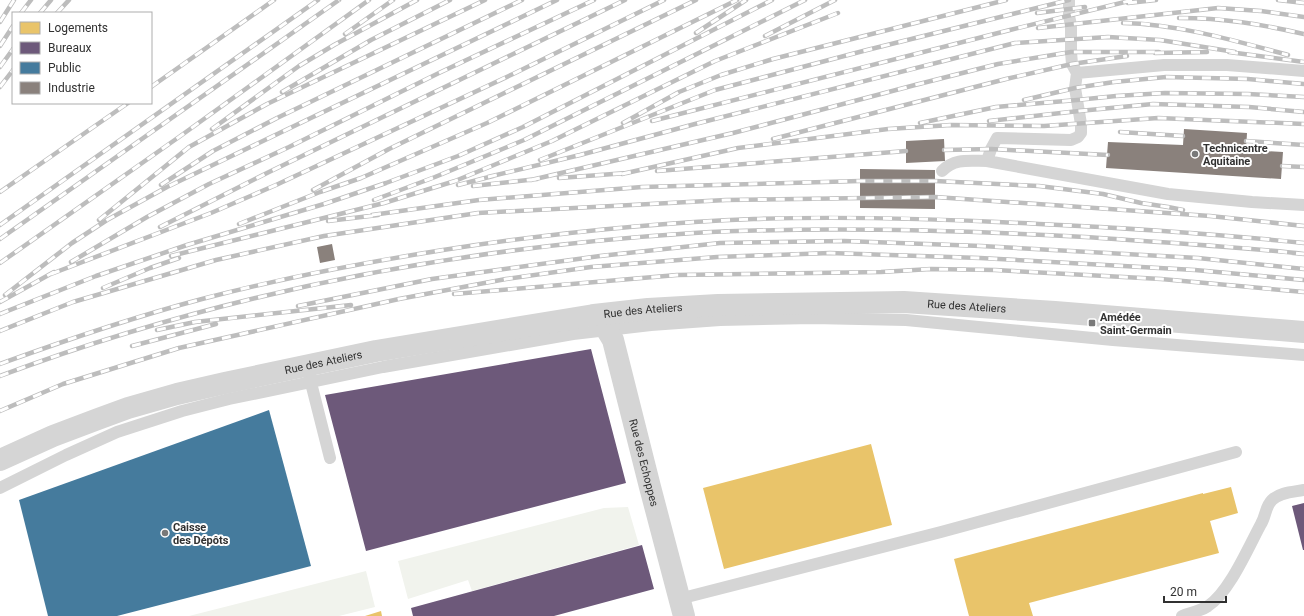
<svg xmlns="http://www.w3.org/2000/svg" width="1304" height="616" font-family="Roboto,sans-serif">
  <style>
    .green { fill: #f1f3ed }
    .homes { fill: #e9c46a }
    .offices { fill: #6d597a }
    .public { fill: #457b9d }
    .industry { fill: #8a817c }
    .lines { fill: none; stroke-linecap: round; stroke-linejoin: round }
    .service { stroke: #d5d5d5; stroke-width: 12 }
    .minor { stroke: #d5d5d5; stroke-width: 22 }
    .rail-casing { stroke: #bdbdbd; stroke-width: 4.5 }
    .rail { stroke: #fff; stroke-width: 3; stroke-dasharray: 9; stroke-linecap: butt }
    .poi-dot { fill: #797979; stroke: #fff; stroke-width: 1.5 }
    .labels { text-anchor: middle; stroke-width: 4; stroke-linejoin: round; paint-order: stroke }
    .poi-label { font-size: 11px; font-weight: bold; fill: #313131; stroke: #fff; text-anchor: start }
    .street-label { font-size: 11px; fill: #313131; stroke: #fff }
  </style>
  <rect width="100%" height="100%" fill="#fff"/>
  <path class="green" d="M628,507L639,545L472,591L468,580L408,599L398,561L604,508Z
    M366,571L375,607L339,616H189Z"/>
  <path class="homes" d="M871,444L892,525L724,569L703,488Z
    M1231,487L1238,513L1210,521L1219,553L1029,603L1033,616H969L954,559L1203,493V494Z
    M381,611L382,616H365Z"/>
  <path class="offices" d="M591,349L626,483L366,551L325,395Z
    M1304,503V550H1303L1292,506Z
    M642,545L654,589L554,616H413L411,608Z"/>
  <path class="public" d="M269,410L311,566L117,616H48L19,500Z"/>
  <path class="industry" d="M1184,129L1247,133L1246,150L1283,152L1281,179L1106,168L1108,142L1183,145Z
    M944,139L945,161L906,163V141Z
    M860,169L935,170V209L860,208Z
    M332,244L335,260L320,263L317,247Z"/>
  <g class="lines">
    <path class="service" d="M1077,73L1164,65H1227L1304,71
      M987,161L1168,194L1252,202L1304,205
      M942,171C955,158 969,161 987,161L991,149L997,138L1071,140L1078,137L1081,133V124L1075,88L1077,73L1072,64L1071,52V25L1069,16V0
      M309,375L330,458
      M0,488L66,455L117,432L182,411L229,399L383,367L573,334L651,325L720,320L813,318L906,320L1113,340L1304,355
      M679,599L941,532L1236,452
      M1182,616C1190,613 1201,611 1208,606C1229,593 1249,546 1261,524C1266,516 1265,507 1272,500C1280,492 1294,492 1304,490"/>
    <g class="minor">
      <path id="s1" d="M594,315L607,330L613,340L650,487L684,616"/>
      <path id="s2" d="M0,460L53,436L98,419L128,408L177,394L225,383L376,351L594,315L648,309L718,305L904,302L1055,312L1304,332"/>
    </g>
    <g class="rail-casing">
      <path id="rail" d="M1278,0L1304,3
        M1128,3L1156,0
        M21,13L31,0
        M40,13L51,0
        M57,13L69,0
        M1037,13L1085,7
        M1179,18C1224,18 1260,24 1304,34
        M0,22L14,0
        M1123,23C1178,24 1236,41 1288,55
        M1038,28L1218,8L1261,11L1304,17
        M696,33L746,0
        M345,34L393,0
        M765,36L835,0
        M0,46L13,26
        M1229,52L1304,62
        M1155,53L1207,52
        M0,67L13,49
        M0,87L13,70
        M151,87L274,0
        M282,92L371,40L450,0
        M1024,100L1075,88L1114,82L1166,77L1248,79L1304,84
        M652,121L1010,30L1133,0
        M989,121L1079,111L1153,104L1249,107L1304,112
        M623,123L679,92L721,75L773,59L1006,0
        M920,123L996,107L1077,100L1116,96L1165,93L1248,94L1304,97
        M212,129L299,66L334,45L417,0
        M1120,132L1183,136
        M773,139L1006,79L1072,64L1127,56
        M1246,141L1304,145
        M944,150L991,149L1108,155
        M540,160L715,90L867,50L1069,0
        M1282,166L1304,167
        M657,171L906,151
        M622,174L738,148L888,129L951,125L1044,126L1158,118L1304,124
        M488,177L580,155L695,124L1015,43L1108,37L1160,40L1235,52
        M559,178L627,173
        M531,180L733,133L915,85L998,64L1071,52H1159
        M161,185L213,151L277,118L522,0
        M458,185L493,176
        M473,186L537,179
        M313,190L389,149L696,0
        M0,192L128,103
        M374,200L435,177L524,140L805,0
        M372,215L479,200L642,187L860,181H935L1039,186L1103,194L1141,203L1168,207L1183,210
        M99,220L189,147L267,104L485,0
        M328,221L378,215
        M239,224L320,192L361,178L487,123L737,0
        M0,225L318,0
        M160,227L269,172L625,0
        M0,239L339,0
        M171,256L384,203L455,181L552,141L715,61L838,13
        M71,262L147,217L209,184L289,147L441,72L594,0
        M0,263L179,137L369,0
        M51,274L211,213L276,185L513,74L664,0
        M103,288L150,268L179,258
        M454,294L677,275L881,272L931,269L995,270L1161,279L1304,292
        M5,295L72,243L107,220L167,187L557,0
        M0,302L54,272
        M298,306L432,279L600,256L720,243L844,241L981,246L1198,258L1304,269
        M0,314L96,276L187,245L324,204L386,183L458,156L523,127L772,0
        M157,330L195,322L351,305
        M0,331L73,302L216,260L324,236L478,213L726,200L935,197L1210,216L1304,226
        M132,346L216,324
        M0,364C66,340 134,317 202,299C282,278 362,263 443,250C546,234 650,223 754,219C849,216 944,219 1039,224C1127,228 1216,234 1304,243
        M0,376C222,293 458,248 694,233C824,226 955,230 1085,237C1158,242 1231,246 1304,254
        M0,411L63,384L179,348L399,299L506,279L591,267L717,257L830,253L980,258L1195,270L1304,280"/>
    </g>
    <use href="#rail" class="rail"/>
  </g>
  <g class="poi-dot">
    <circle cx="1195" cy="154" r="4"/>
    <rect x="1088" y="319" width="8" height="8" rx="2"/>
    <circle cx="165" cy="533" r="4"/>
  </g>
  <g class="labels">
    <g class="poi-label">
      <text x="1203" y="152">Technicentre<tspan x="1203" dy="13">Aquitaine</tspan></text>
      <text x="1100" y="321">Amédée<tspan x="1100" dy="13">Saint-Germain</tspan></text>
      <text x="173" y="531">Caisse<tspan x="173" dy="13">des Dépôts</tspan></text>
    </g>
    <g class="street-label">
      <text dy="4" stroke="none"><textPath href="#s2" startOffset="987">Rue des Ateliers</textPath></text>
      <text dy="4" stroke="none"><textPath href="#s2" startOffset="663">Rue des Ateliers</textPath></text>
      <text dy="4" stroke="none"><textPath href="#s2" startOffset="339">Rue des Ateliers</textPath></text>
      <text dy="4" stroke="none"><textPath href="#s1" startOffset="158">Rue des Echoppes</textPath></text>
    </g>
  </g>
  <rect x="12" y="12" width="140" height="92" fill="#ffffff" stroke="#adadad"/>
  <rect x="20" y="22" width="20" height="12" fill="#e9c46a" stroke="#adadad"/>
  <text x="48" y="32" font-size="12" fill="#313131">Logements</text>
  <rect x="20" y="42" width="20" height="12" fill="#6d597a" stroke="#adadad"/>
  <text x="48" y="52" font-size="12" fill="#313131">Bureaux</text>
  <rect x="20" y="62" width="20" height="12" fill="#457b9d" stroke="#adadad"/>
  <text x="48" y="72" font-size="12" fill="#313131">Public</text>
  <rect x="20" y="82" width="20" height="12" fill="#8a817c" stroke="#adadad"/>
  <text x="48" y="92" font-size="12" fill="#313131">Industrie</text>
  <path d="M1164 596v6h62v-6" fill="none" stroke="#313131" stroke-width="2"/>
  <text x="1170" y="596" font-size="12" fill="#313131" stroke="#ffffff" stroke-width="3" paint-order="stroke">20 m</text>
</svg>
